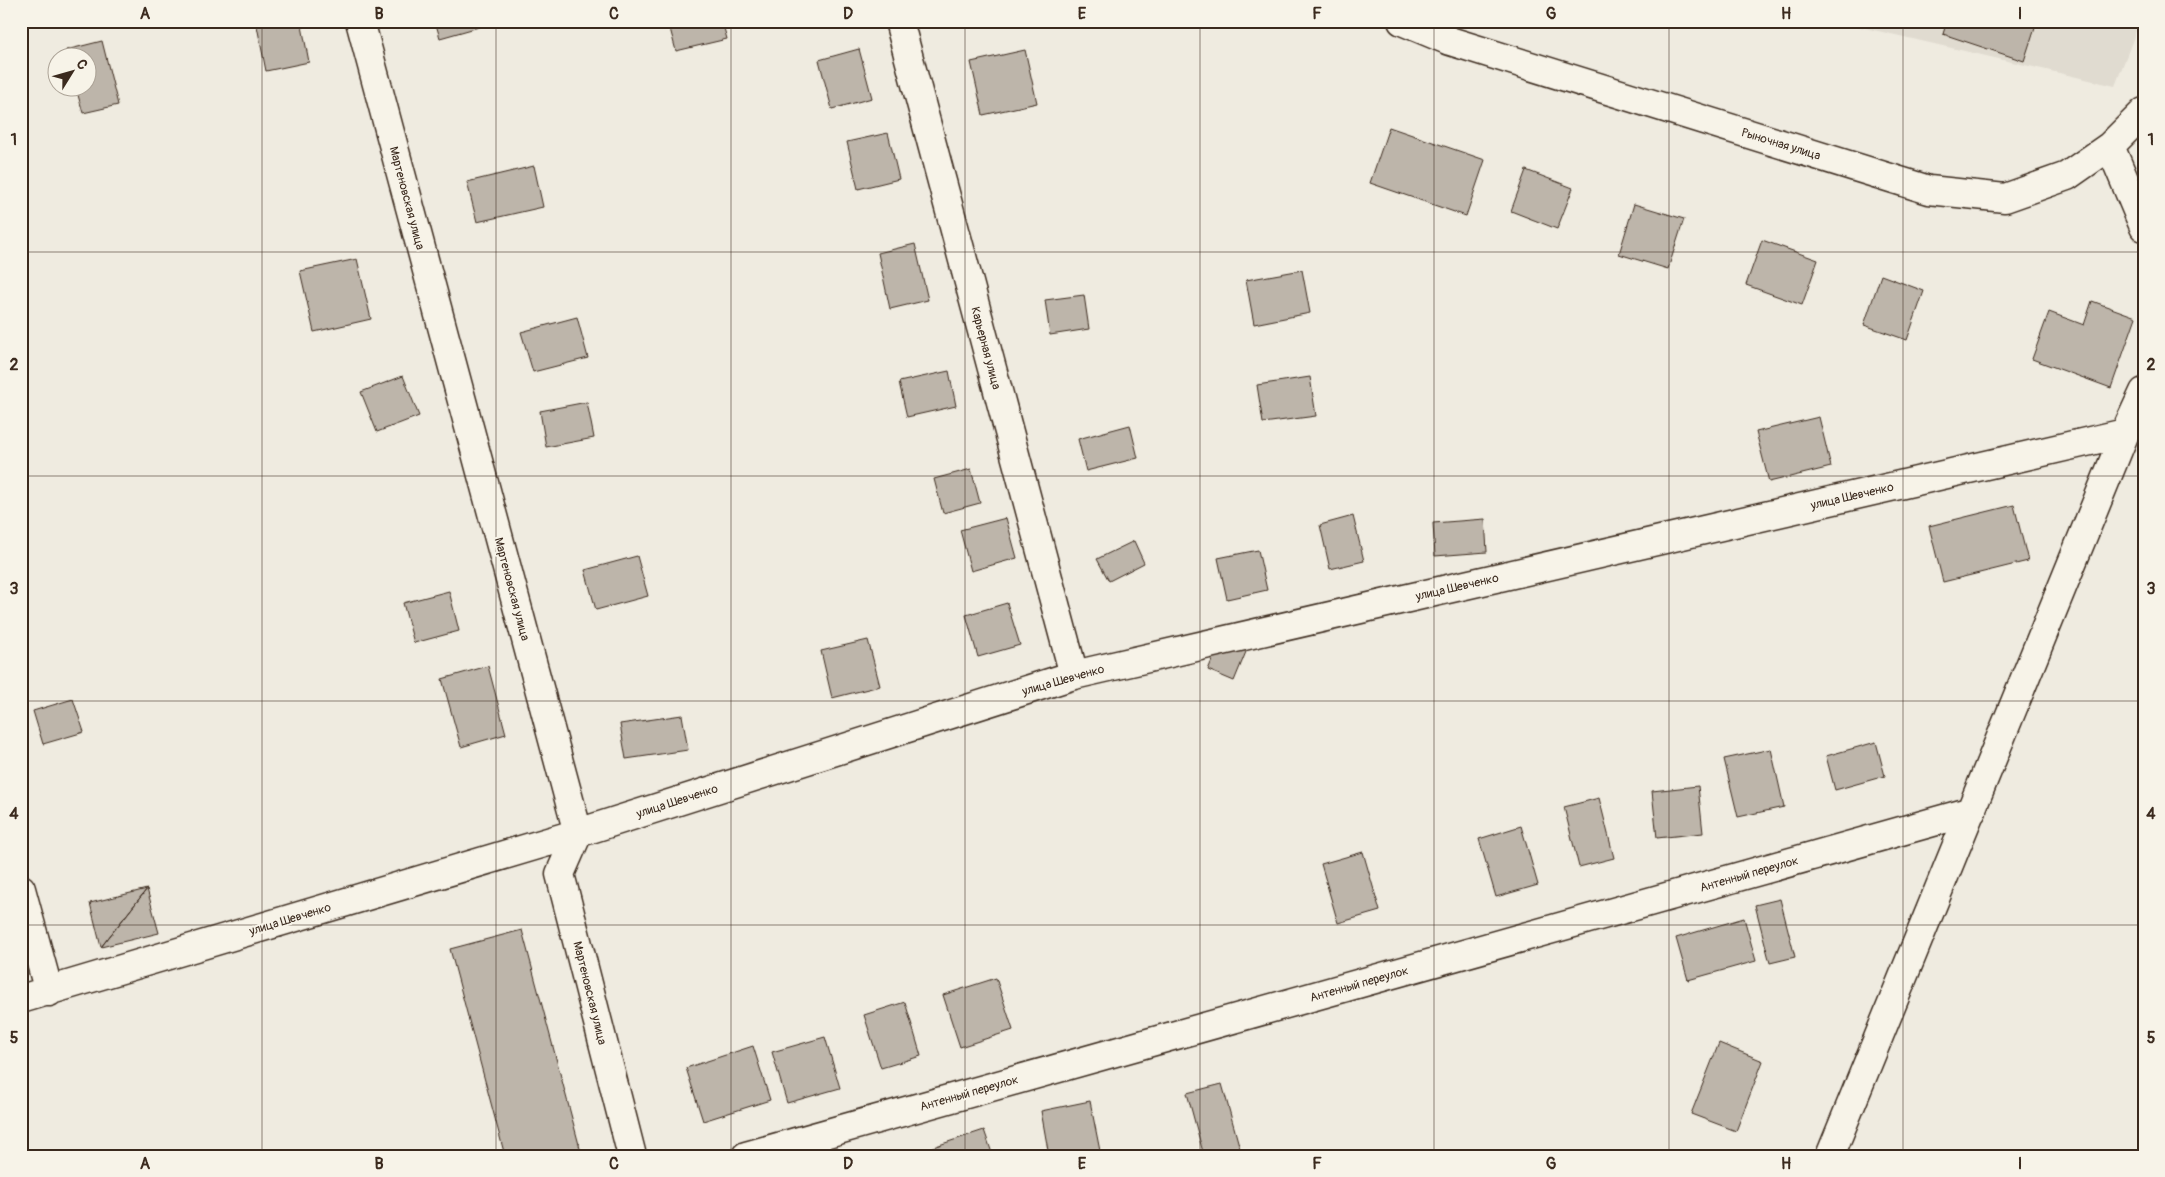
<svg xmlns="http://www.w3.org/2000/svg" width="2165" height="1177" font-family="Pangolin,sans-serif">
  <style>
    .built { fill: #e0dbd0 }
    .building { fill: #bdb5aa; stroke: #3b2a1e }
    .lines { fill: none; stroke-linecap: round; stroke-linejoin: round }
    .minor-casing { stroke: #3b2a1e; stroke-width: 31 }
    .minor { stroke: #f7f3e8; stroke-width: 28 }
    .grid { fill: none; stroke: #3b2a1e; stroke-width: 1; stroke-opacity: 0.55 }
    .labels { text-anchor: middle; stroke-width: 4; stroke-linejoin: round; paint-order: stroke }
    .street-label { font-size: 12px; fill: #3b2a1e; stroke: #f7f3e8 }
    .neatline { fill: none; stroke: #3b2a1e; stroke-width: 2 }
    .grid-label { font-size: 16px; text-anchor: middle; font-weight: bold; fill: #3b2a1e }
  </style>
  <rect width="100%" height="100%" fill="#efebe0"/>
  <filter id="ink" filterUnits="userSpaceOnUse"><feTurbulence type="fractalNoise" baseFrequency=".02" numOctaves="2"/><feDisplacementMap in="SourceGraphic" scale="10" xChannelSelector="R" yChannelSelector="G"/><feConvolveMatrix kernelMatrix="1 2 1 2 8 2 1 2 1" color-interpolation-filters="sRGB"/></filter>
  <g filter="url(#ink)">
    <path class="built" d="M1835,21H2140L2115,86Z"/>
    <path class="building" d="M256,21H301L309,62L266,71Z
      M435,21H485L486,25L440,38Z
      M668,21H722L727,39L676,51Z
      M1947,21H2017L2035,27L2024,61L1943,34Z
      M102,41L118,105L83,113L76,88H88V58H68L66,50Z
      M859,49L872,98L832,109L819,60Z
      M1025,50L1037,103L983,115L971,62Z
      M1389,127L1485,160L1466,216L1370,183Z
      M888,133L899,179L858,189L847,142Z
      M534,166L543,207L477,222L467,182Z
      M1526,170L1573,188L1557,229L1511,211Z
      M1634,204L1684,219L1668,269L1619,254Z
      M1762,240L1818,260L1802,305L1746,285Z
      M915,244L928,300L890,309L878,253Z
      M357,259L371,319L314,332L300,271Z
      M1302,270L1310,313L1254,324L1246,280Z
      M1881,275L1924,291L1907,340L1864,325Z
      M1084,295L1089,329L1050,335L1045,300Z
      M2092,301L2136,317L2111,388L2032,359L2049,312L2084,325Z
      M577,317L588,358L533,372L521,332Z
      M949,371L956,406L907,417L899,382Z
      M403,376L419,416L377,432L361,392Z
      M1310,377L1316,416L1263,423L1257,385Z
      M587,402L594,438L546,447L540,411Z
      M1819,417L1831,467L1769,482L1756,432Z
      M1130,425L1138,458L1086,471L1078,439Z
      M971,469L980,503L943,513L934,479Z
      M2014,505L2028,561L1943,582L1929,526Z
      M1353,516L1364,561L1330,569L1320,525Z
      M1006,518L1017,558L971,571L960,530Z
      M1485,519L1487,552L1435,556L1433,523Z
      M1134,541L1144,563L1109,581L1097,559Z
      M1258,550L1267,590L1227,599L1218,558Z
      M637,556L648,596L596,610L585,570Z
      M449,591L459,631L414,643L403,603Z
      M1007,603L1020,645L978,657L966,615Z
      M1222,636L1248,647L1234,681L1208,670Z
      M868,640L880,686L832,698L821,651Z
      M488,666L506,734L461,747L442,679Z
      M73,699L84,732L43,744L33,711Z
      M682,715L688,750L626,759L620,724Z
      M1876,742L1885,776L1835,790L1826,756Z
      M1771,749L1784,807L1738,817L1724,759Z
      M1698,786L1703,833L1657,838L1652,791Z
      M1599,798L1614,858L1579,867L1564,807Z
      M1521,826L1538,885L1496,897L1479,839Z
      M1363,852L1380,911L1338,923L1321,864Z
      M147,889L159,933L101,947Z
      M147,889L101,947L90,903Z
      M1780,899L1795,957L1770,963L1755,905Z
      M1744,918L1756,961L1688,980L1676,938Z
      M522,930L582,1156H505L450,949Z
      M996,978L1013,1030L960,1047L943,995Z
      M905,1002L921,1056L881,1068L864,1015Z
      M825,1037L840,1088L787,1103L772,1052Z
      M1719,1043L1763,1061L1736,1131L1691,1114Z
      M753,1046L770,1100L703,1121L686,1068Z
      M1222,1084L1242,1156H1204L1187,1093Z
      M1090,1101L1101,1156H1049L1041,1111Z
      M984,1130L993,1156H923L921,1151Z"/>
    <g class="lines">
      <g class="minor-casing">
        <path id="minor" d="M360,21L578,833L560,874L632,1156
          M899,21L1074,675
          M1402,21L1450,41L1929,190L2005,198L2067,176L2110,146L2144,112
          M2110,146L2144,227
          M21,889L49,992
          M21,999L578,833L1074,675L2125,433
          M746,1156L1972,811
          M1830,1156L2125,433L2144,392"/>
      </g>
      <use href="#minor" class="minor"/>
    </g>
  </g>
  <path class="grid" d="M262,21V1156M496,21V1156M731,21V1156M965,21V1156M1200,21V1156M1434,21V1156M1669,21V1156M1903,21V1156M21,252H2144M21,476H2144M21,701H2144M21,925H2144"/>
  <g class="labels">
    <g class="street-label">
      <text transform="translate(1781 144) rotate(17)" y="4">Рыночная улица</text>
      <text transform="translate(407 198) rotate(75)" y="4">Мартеновская улица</text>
      <text transform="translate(986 348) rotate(75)" y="4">Карьерная улица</text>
      <text transform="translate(1852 496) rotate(-13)" y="4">улица Шевченко</text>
      <text transform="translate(1457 587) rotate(-13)" y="4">улица Шевченко</text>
      <text transform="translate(512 589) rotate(75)" y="4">Мартеновская улица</text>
      <text transform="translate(1063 680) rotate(-16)" y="4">улица Шевченко</text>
      <text transform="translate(677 801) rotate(-18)" y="4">улица Шевченко</text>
      <text transform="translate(1749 874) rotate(-16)" y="4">Антенный переулок</text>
      <text transform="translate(290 919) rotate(-17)" y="4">улица Шевченко</text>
      <text transform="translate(1359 984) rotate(-16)" y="4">Антенный переулок</text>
      <text transform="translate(590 993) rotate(76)" y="4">Мартеновская улица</text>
      <text transform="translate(969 1093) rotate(-16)" y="4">Антенный переулок</text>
    </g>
  </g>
  <rect width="2165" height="1177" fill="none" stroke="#f7f3e8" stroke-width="55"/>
  <g transform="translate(72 72) rotate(53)"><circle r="24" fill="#f7f3e8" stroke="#aca397"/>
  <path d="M0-4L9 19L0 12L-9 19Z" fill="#3b2a1e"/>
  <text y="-8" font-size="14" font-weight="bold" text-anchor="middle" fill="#3b2a1e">С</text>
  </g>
  <rect x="28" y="28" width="2110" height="1122" class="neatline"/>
  <g class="grid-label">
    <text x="145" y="19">A</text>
    <text x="379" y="19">B</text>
    <text x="614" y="19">C</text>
    <text x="848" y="19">D</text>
    <text x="1082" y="19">E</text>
    <text x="1317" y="19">F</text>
    <text x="1551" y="19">G</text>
    <text x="1786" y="19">H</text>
    <text x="2020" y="19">I</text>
    <text x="14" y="145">1</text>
    <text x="2151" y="145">1</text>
    <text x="14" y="370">2</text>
    <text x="2151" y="370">2</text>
    <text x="14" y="594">3</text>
    <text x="2151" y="594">3</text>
    <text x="14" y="819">4</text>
    <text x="2151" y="819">4</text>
    <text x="14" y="1043">5</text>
    <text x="2151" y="1043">5</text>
    <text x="145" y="1169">A</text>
    <text x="379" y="1169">B</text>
    <text x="614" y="1169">C</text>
    <text x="848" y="1169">D</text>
    <text x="1082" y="1169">E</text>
    <text x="1317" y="1169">F</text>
    <text x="1551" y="1169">G</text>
    <text x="1786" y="1169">H</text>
    <text x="2020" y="1169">I</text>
  </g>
</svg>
